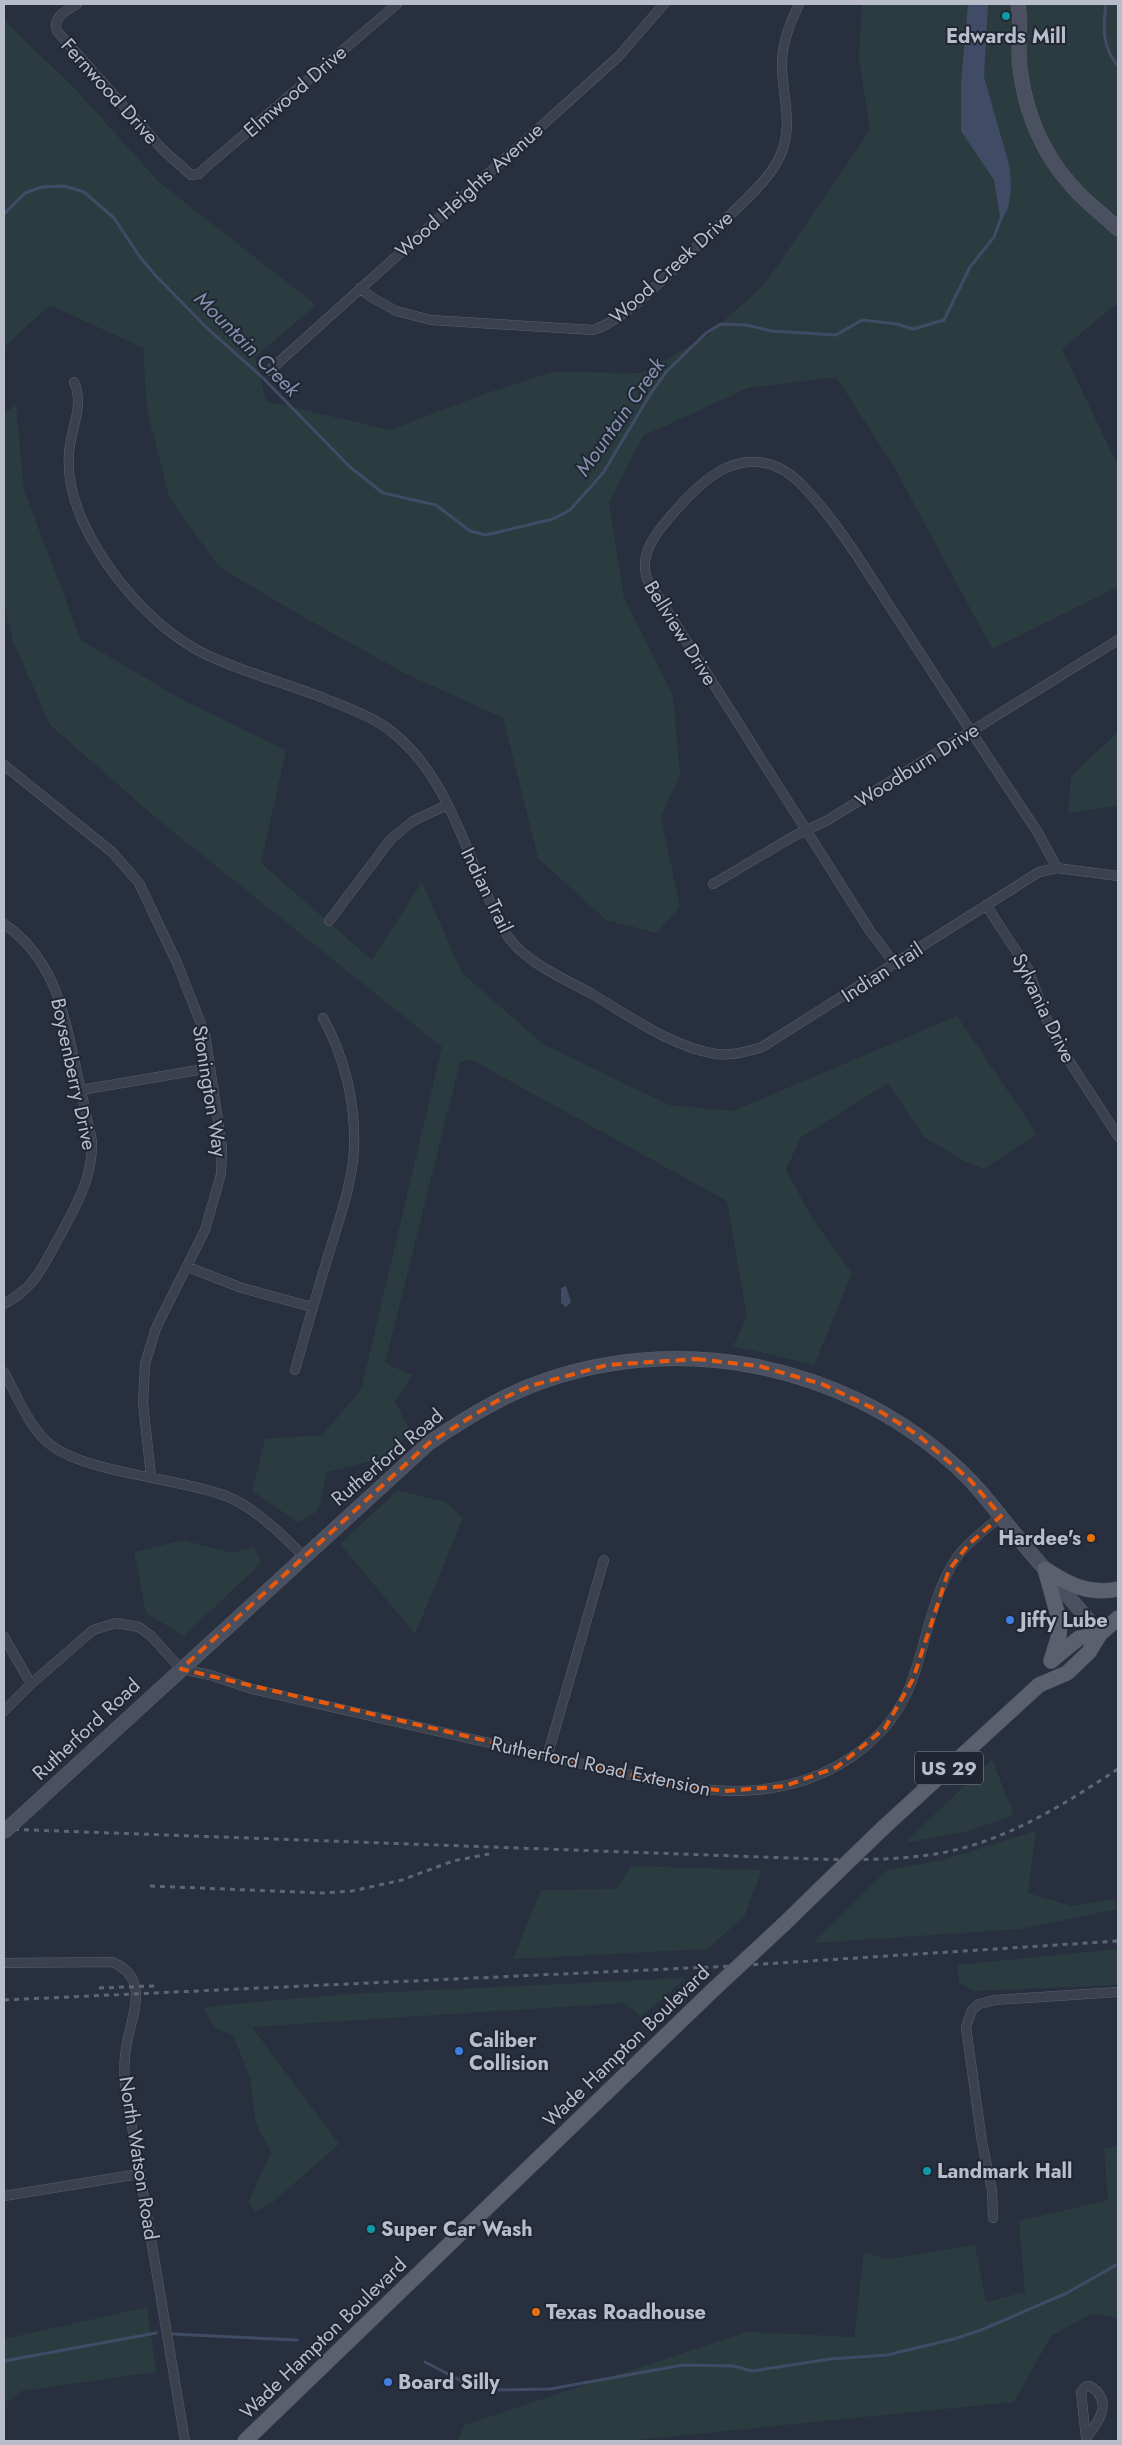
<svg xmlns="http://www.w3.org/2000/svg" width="1122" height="2445" font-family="Jost,sans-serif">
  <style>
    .green { fill: #2b3c40 }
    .water { fill: #404b65 }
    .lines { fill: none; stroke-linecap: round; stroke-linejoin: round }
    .stream { stroke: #404b65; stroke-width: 3 }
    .street-casing { stroke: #5a5f6c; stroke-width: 10 }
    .secondary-casing { stroke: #5a5f6c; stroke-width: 15 }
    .primary-casing { stroke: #454a57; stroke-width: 16 }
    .street { stroke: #3c414e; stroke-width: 9 }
    .secondary { stroke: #4a5060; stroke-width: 14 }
    .primary { stroke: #5a606e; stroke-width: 15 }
    .rail { stroke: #5e6574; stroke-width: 3; stroke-dasharray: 5 5; stroke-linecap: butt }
    .secondary-bridge-casing { stroke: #5a5f6c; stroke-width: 15; stroke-linecap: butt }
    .primary-bridge-casing { stroke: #454a57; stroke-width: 16; stroke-linecap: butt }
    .secondary-bridge { stroke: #4a5060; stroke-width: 14 }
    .primary-bridge { stroke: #5a606e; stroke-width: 15 }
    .marked { fill: none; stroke: #e8590c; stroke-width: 4; stroke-dasharray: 10 6; stroke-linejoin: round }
    .culture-dot { fill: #0f9aa8; stroke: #212633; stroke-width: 2 }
    .food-dot { fill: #e8710a; stroke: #212633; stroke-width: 2 }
    .shop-dot { fill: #3f7fe0; stroke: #212633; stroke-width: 2 }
    .labels { text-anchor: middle; stroke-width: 4; stroke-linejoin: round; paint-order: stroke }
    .shield { fill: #212633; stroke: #8b909c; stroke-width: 1 }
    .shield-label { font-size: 19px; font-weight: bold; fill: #b8bdc9 }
    .poi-label { font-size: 20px; font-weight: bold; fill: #b8bdc9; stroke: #212633; text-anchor: start }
    .street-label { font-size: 20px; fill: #b8bdc9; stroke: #212633 }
    .water-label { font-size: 21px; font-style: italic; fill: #8390ad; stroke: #212633 }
  </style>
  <rect width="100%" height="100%" fill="#282f3e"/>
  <path class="green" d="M862,4H1118V305H1115L1062,349L1118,466V587L992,649L893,465L836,377L748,388L643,436L609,503L624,598L673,696L680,774L661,818L680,906L657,933L606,920L538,858L503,718L404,673L300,615L218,566L169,497L147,410L143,348L50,305L4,347V20L76,90L160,183L316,305L255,357L266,401L390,430L487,393L553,372L643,373L707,336L765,284L870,130L859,58Z
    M16,405L24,490L81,640L181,699L286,750L261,863L372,960L422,882L462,973L543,1044L669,1105L733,1111L957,1016L1037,1134L984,1169L966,1162L924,1137L888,1083L800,1138L786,1170L812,1218L852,1273L814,1365L733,1346L747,1317L727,1201L472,1060L460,1062L385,1363L412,1375L395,1402L411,1432L383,1458L327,1472L318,1511L298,1522L252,1491L265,1439L322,1435L361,1390L442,1047L156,818L50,725L13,641L4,602V414Z
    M1118,732V806L1068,813L1071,776Z
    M397,1491L444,1501L463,1518L415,1634L340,1544Z
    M183,1540L232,1553L254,1547L261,1563L184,1636L146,1613L134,1552Z
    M992,1759L1014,1815L968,1831L905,1843Z
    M1036,1831L1028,1893L1072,1906L1113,1899L1117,1909L1021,1929L813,1943L887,1870L943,1860Z
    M631,1866L762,1870L744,1917L707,1949L513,1959L541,1890L617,1889Z
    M1118,1949V1985L975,1991L959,1983L957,1965Z
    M686,1978L641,2017L624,2003L252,2027L339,2144L273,2202L255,2212L248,2203L271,2152L256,2124L250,2078L233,2035L215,2028L204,2008L223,2005L350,1994Z
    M1118,2146V2318L1091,2314L1051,2336L1014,2402L626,2441H458L464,2425L747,2332L854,2337L864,2253L889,2259L975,2245L986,2302L1025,2292L1019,2221L1108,2200L1104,2148Z
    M147,2307L156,2372L21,2391L9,2401H4V2339Z"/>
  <path class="water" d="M968,4H988L984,77L1010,168L1011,190L1008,208L1001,222L994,180L961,131V82Z
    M566,1286L571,1302L566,1307L561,1303V1288Z"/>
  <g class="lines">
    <path class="stream" d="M1106,4C1103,28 1102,47 1118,66
      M4,214L25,193L42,187L64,186L84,192L114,218L140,257L156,276L207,328L263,378L350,467L383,493L436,505L470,531L486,535L553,519L570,510L603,473L651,393L667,371L706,333L721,324L747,325L771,331L836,335L862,320L897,324L913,329L944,320L970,267L994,237L1001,218
      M172,2334L297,2340
      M4,2361L156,2333
      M425,2362L475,2388L495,2390L550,2389L683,2365L733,2366L752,2371L830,2359L887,2355L954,2339L981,2330L1067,2293L1118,2264"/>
    <g class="street-casing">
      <path id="street" d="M77,4C67,10 52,17 57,31L163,150L191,175L199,174L205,168L397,4
        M360,288L371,297L396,311L431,320L593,330C627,320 677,265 704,239C725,219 748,200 766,178C774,168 781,157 784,145C791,120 783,94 782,69C781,46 789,25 799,4
        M269,371L619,56L664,4
        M74,382C85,406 70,429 69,454C66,495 86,534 109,567C134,602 168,636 207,655C243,672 284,683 321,697C345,707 372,716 392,732C440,769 460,833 483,886C491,903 498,923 509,938C528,964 565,979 592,994C630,1016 671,1047 716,1054C732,1056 747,1052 762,1047L1039,872L1057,868L1118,876
        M4,765L112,852L139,883L177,963L205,1034L222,1147L221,1174L205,1230L156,1328L145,1364L143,1403L151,1476
        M713,884L794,836L828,820L1118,640
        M986,905L1028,969L1050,1028L1066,1056L1118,1136
        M329,921L391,839L413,821L447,805
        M4,924C51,956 63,1006 74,1059C80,1086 86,1114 92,1141C93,1179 75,1208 57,1241C49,1255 42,1271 31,1283C24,1292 14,1298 4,1304
        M895,964L870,931L647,579C638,551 659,530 676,510C699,484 730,453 769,464C780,467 789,473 798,481C837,520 866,570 896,616C943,688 989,760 1037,831L1057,868
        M81,1090L210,1068
        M188,1267L242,1288L312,1307
        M295,1370C306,1331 317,1292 329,1253C339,1220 352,1184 354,1150C356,1105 345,1057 323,1018
        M4,1372C16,1394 27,1422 45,1440C80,1474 178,1477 226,1496C253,1506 284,1536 304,1557
        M4,1637L31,1684
        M4,1711L31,1684L93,1630L116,1623L139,1627L151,1636L181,1669L210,1675L252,1689L670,1784C699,1789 727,1793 756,1790C825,1784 890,1745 913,1678C927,1639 933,1592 957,1557C969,1541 986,1529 1001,1516
        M547,1757L604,1560
        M4,1963L112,1962C151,1978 132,2014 127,2043C124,2056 124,2071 125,2085L185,2441
        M4,2196L139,2174
        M993,2218L992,2190L982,2142L966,2027L972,2010L979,2004L995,2000L1118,1992
        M1090,2386C1114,2401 1099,2422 1086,2438L1081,2392L1085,2387Z"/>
    </g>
    <g class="secondary-casing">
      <path id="secondary" d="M1018,4C1022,25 1017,47 1020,68C1025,111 1042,153 1071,185C1085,202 1103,214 1118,229
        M52,1788L429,1443C461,1421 493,1401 530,1386C672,1330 838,1362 951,1462C978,1485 997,1513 1020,1540C1046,1571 1074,1602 1100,1634"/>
    </g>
    <g class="primary-casing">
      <path id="primary" d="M1045,1569L1060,1623L1059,1635L1051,1661
        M1045,1569C1069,1585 1089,1595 1118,1589
        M1051,1661L1079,1638L1100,1634
        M883,1828L1039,1685L1067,1673L1089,1652L1100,1634L1118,1618
        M783,1925L821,1888
        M245,2441L713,1990"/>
    </g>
    <use href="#street" class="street"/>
    <use href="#secondary" class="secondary"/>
    <use href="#primary" class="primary"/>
    <path class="rail" d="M4,1829L816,1859C854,1860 892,1860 929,1855C1000,1845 1060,1807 1118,1769
      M150,1886L323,1893L352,1891L402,1880L453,1861L489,1854
      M99,1988L154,1986
      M4,2000L733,1966L1118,1941"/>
    <g class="secondary-bridge-casing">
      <path id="secondary-bridge" d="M4,1832L52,1788"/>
    </g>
    <g class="primary-bridge-casing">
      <path id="primary-bridge" d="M821,1888L883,1828
        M713,1990L783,1925"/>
    </g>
    <use href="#secondary-bridge" class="secondary-bridge"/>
    <use href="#primary-bridge" class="primary-bridge"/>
  </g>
  <path class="marked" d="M696,1359L759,1366L822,1384L881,1412L918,1435L970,1480L1001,1516L968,1545L949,1570L913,1679L885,1728L837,1767L785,1786L725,1791L670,1784L181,1669L429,1443L495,1402L530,1386L607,1365Z"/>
  <g class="culture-dot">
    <circle cx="1006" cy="16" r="5"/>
    <circle cx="927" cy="2171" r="5"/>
    <circle cx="371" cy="2229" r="5"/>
  </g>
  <g class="food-dot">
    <circle cx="1091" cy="1538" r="5"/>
    <circle cx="536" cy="2312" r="5"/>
  </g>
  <g class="shop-dot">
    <circle cx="1010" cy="1620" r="5"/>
    <circle cx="459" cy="2051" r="5"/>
    <circle cx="388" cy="2382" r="5"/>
  </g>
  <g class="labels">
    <rect class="shield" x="915" y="1751.5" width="68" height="33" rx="4"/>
    <g class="shield-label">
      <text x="949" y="1775">US 29</text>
    </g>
    <g class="poi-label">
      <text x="1006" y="43" text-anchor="middle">Edwards Mill</text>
      <text x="1081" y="1545" text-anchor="end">Hardee's</text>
      <text x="1020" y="1627">Jiffy Lube</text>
      <text x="469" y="2047">Caliber<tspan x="469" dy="23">Collision</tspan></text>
      <text x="937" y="2178">Landmark Hall</text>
      <text x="381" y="2236">Super Car Wash</text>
      <text x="546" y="2319">Texas Roadhouse</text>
      <text x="398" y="2389">Board Silly</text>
    </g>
    <g class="street-label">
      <text transform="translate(110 91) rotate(48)" y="7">Fernwood Drive</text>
      <text transform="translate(295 91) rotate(-41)" y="7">Elmwood Drive</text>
      <text transform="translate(469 190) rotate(-42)" y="7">Wood Heights Avenue</text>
      <text transform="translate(671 267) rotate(-42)" y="7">Wood Creek Drive</text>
      <text transform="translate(681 633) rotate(58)" y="7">Bellview Drive</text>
      <text transform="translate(917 765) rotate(-32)" y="7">Woodburn Drive</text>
      <text transform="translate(487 890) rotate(64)" y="7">Indian Trail</text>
      <text transform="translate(882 972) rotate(-33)" y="7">Indian Trail</text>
      <text transform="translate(1044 1008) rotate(64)" y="7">Sylvania Drive</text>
      <text transform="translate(74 1074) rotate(78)" y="7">Boysenberry Drive</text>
      <text transform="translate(210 1091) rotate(81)" y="7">Stonington Way</text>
      <text transform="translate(387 1457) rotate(-40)" y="7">Rutherford Road</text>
      <text transform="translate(86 1729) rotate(-43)" y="7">Rutherford Road</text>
      <text transform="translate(601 1766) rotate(12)" y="7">Rutherford Road Extension</text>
      <text transform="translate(626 2046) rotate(-44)" y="7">Wade Hampton Boulevard</text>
      <text transform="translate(139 2158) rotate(81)" y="7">North Watson Road</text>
      <text transform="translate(323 2338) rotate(-44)" y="7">Wade Hampton Boulevard</text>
    </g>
    <g class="water-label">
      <text transform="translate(247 344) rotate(45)" y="7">Mountain Creek</text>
      <text transform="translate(620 417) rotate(-55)" y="7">Mountain Creek</text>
    </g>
  </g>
  <rect width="1122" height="2445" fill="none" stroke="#b8bdc9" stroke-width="10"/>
</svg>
